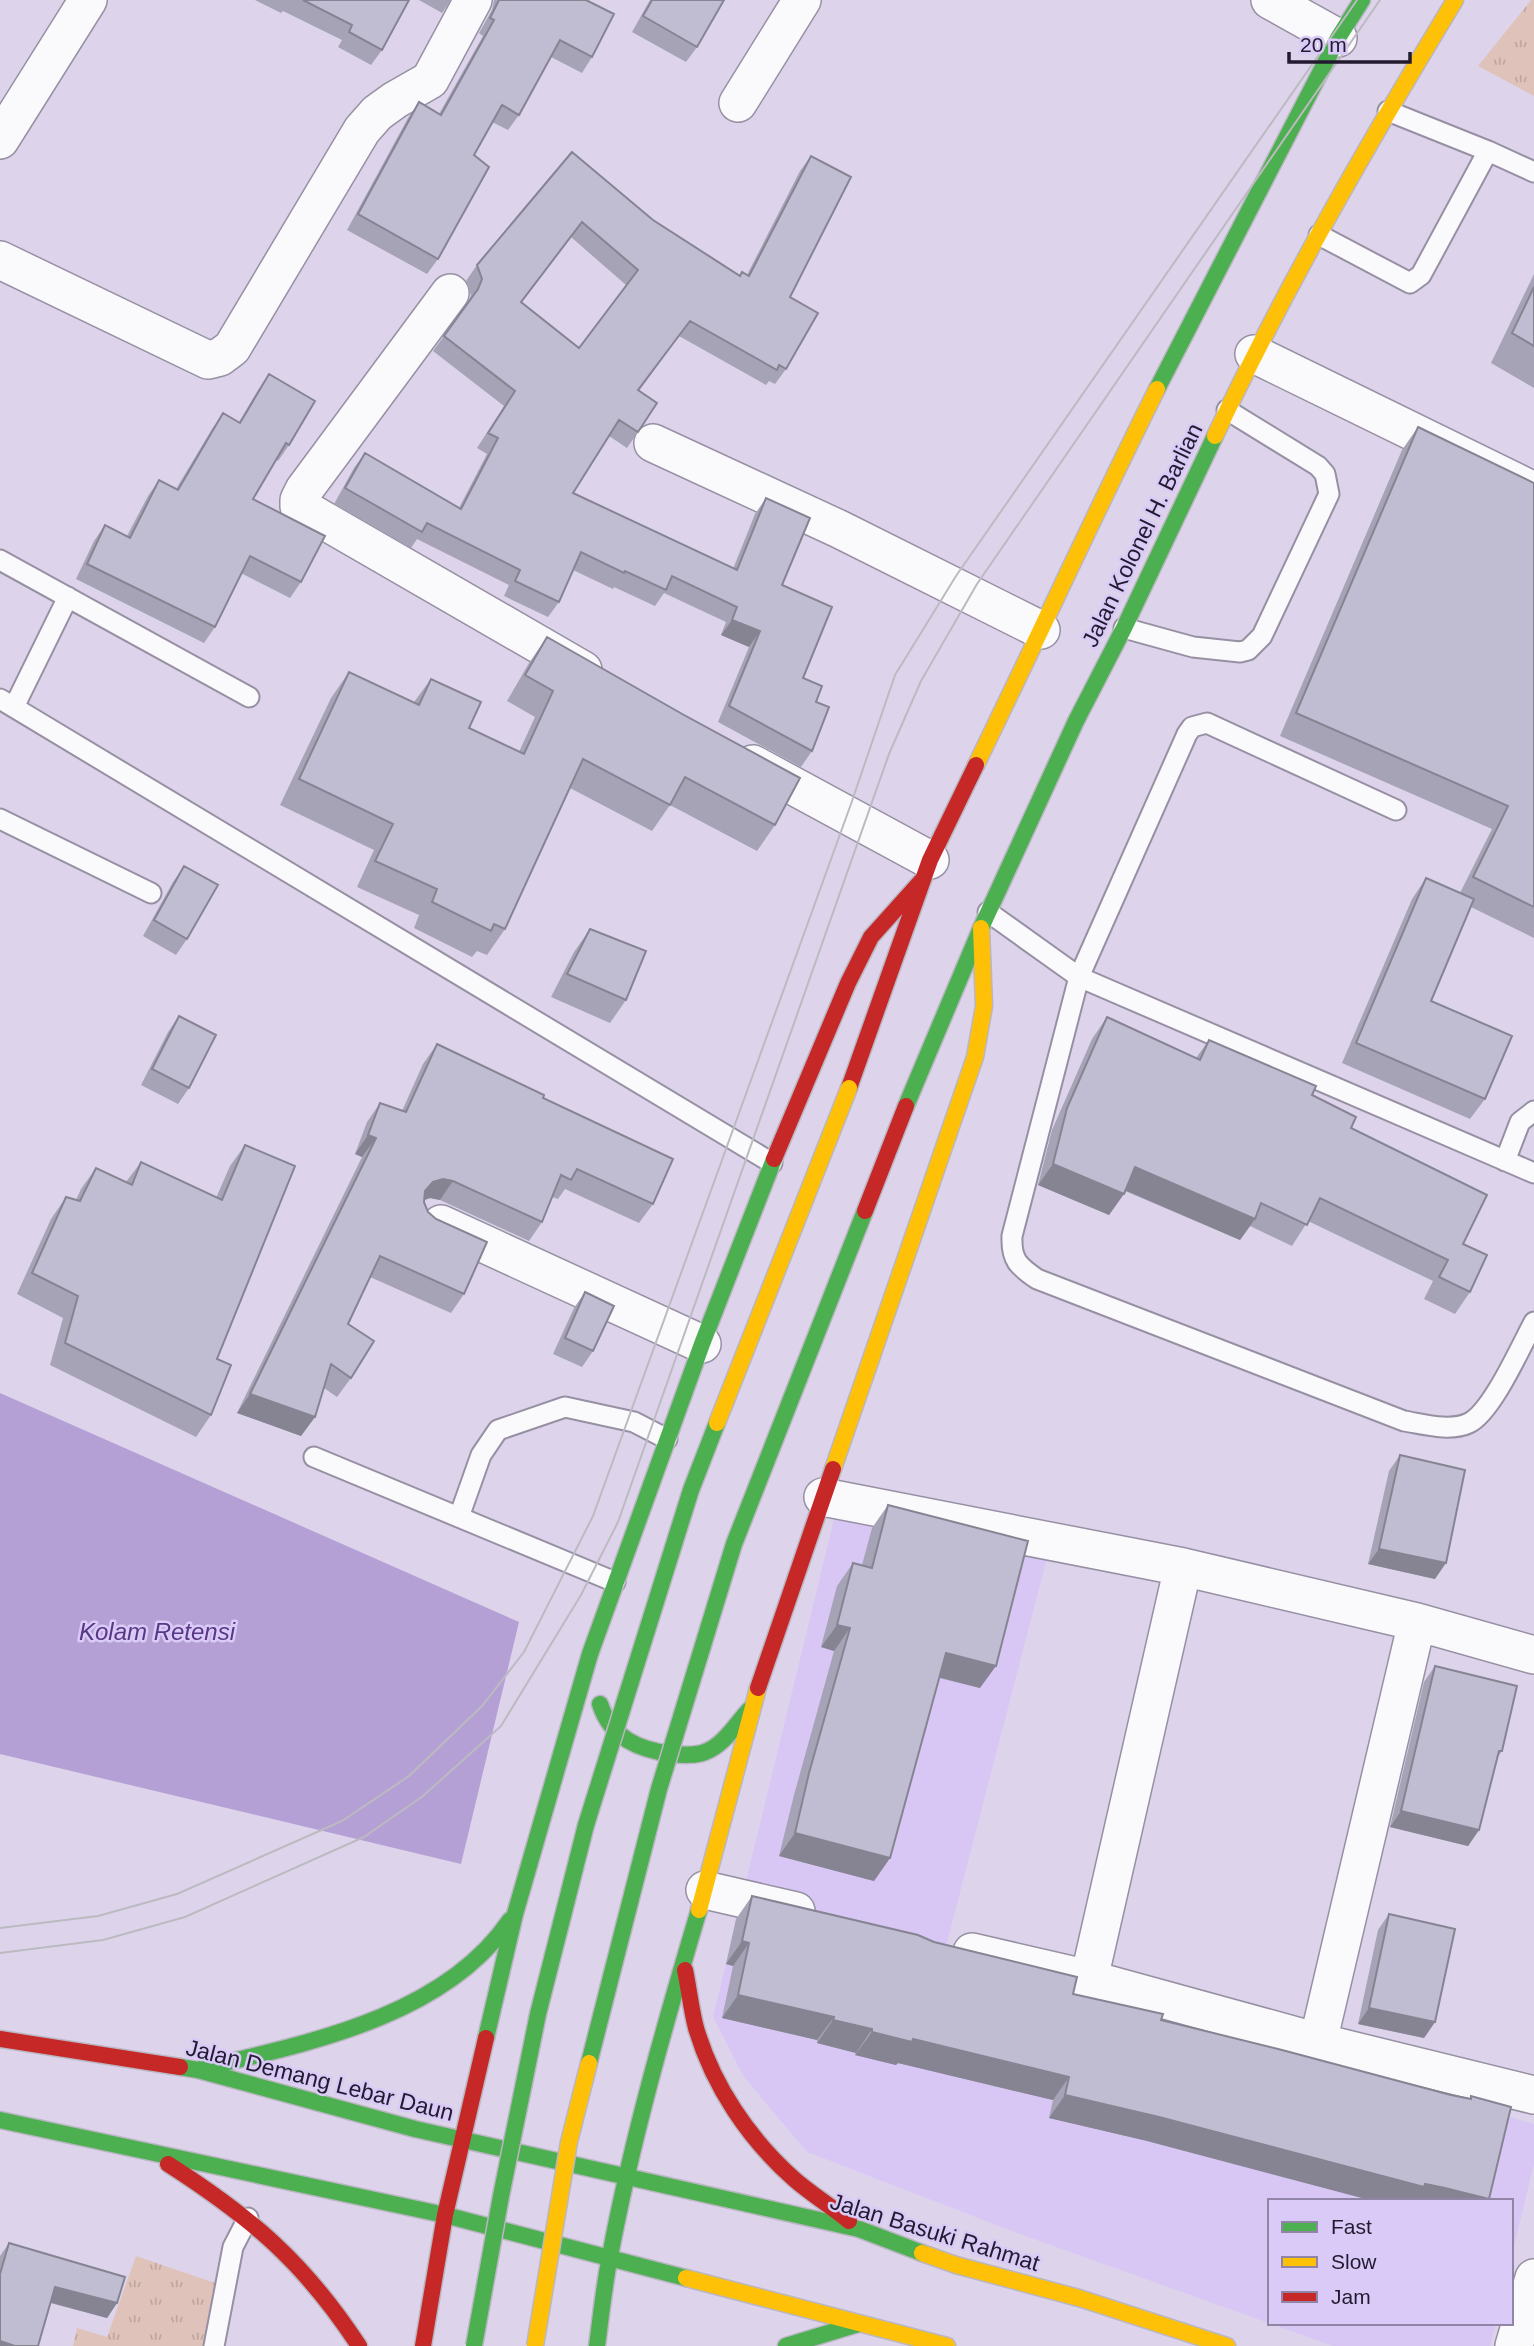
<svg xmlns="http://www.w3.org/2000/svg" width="1534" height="2346" font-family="Helvetica,sans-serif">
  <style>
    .built { fill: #d8c7f4 }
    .grass { fill: url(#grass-tufts) }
    .water { fill: #b4a0d4 }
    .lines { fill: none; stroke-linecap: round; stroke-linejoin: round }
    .lane-casing { stroke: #9790a3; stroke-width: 23 }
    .street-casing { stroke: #9790a3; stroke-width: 40 }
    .fast-casing { stroke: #bab6c2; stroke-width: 19 }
    .slow-casing { stroke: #bab6c2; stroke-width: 19 }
    .jam-casing { stroke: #bab6c2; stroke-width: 19 }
    .lane { stroke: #faf9fc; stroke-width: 19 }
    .street { stroke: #faf9fc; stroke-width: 37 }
    .fast { stroke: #4caf50; stroke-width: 16 }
    .slow { stroke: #ffc107; stroke-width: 16 }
    .jam { stroke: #c62828; stroke-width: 16 }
    .tram { stroke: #bcbac1; stroke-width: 2 }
    .fast-bridge-casing { stroke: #bab6c2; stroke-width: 19; stroke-linecap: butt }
    .slow-bridge-casing { stroke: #bab6c2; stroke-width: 19; stroke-linecap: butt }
    .jam-bridge-casing { stroke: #bab6c2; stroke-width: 19; stroke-linecap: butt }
    .fast-bridge { stroke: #4caf50; stroke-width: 16 }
    .slow-bridge { stroke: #ffc107; stroke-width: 16 }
    .jam-bridge { stroke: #c62828; stroke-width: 16 }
    .wall { fill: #a5a3b5; fill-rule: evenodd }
    .shaded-wall { fill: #868493 }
    .building { fill: #c0bdd2; stroke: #868493; stroke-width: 2; fill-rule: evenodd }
    .labels { text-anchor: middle; stroke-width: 5; stroke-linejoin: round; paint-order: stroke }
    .street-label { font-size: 23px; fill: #221b2f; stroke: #dacaf7 }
    .water-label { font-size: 24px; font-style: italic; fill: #583785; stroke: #dacaf7 }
  </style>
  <defs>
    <pattern id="grass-tufts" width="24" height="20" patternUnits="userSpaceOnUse" patternTransform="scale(1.75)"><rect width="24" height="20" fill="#dfc3ba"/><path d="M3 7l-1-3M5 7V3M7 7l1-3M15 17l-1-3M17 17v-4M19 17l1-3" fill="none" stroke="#bfa7a0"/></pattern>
  </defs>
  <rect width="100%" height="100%" fill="#ddd4ec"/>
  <path class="built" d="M836,1511L1047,1558L945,1950L1534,2124V2164L1511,2259V2201H1270V2323H1496L1490,2346H1333L1017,2233L807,2152L744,2077L713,2017Z"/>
  <path class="grass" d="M1531,0H1534V96L1478,66Z
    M136,2256L218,2284L205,2346H73L77,2328L107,2337Z"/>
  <path class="water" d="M0,1393L519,1622L461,1864L0,1754Z"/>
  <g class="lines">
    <g class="lane-casing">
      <path id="lane" d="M1488,151L1534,172
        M1319,235L1410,283L1421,275L1488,151L1388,111
        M0,560L249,697
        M1124,628L1193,647L1240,652L1248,650L1262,636L1329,494L1325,474L1318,466L1227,410
        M0,699L772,1163
        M14,707L68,597
        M1396,810L1207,723L1192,727L1187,734L1079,977L1012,1236C1011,1260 1018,1266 1037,1279L1404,1421C1423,1424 1450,1432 1469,1423C1492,1412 1521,1346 1534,1322
        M0,819L151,893
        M988,912L1079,977L1534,1173
        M1505,1161L1520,1122L1534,1111
        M314,1457L615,1582
        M459,1517L481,1455L498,1430L565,1407L634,1422L667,1439
        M214,2346L233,2247L248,2218"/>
    </g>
    <g class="street-casing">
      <path id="street" d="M1270,0L1338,38
        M738,103L802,0
        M0,140L88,0
        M0,260L208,360L220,357L232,348L362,130L377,113L395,100L430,80L473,0
        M450,293L304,490L299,500V506L583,670
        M1254,354L1534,491
        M653,443L839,529L1041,630
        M753,764L930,860
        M441,1224L702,1344
        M823,1497L1183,1567L1417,1622L1534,1655
        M705,1890L796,1911
        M972,1952L1089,1979L1318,2042L1534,2095
        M1089,1979L1183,1567
        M1318,2042L1417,1622
        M1514,2346L1534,2278"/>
    </g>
    <g class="fast-casing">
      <path id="fast" d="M1157,389L1338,38L1362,0
        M906,1106L981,928L1076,721L1124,628L1215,436
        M600,1704C611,1738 639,1750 672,1754C683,1755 695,1756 705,1752C724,1745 736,1724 749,1710
        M486,2038L515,1914L590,1654L702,1344L774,1159
        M180,2067L198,2070L415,2129L859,2229L922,2253
        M203,2068C309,2043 445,2016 510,1920
        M0,2120L445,2215L686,2278
        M597,2346C601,2316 604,2286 610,2256C632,2139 665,2024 699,1910
        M786,2346L858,2324"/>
    </g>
    <g class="slow-casing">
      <path id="slow" d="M1215,436C1286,286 1369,142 1455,0
        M976,765C1037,640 1095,513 1157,389
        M833,1469L975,1057L984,1006L981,928
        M699,1910L758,1688
        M922,2253L956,2265L1079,2298L1227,2346
        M686,2278L947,2346"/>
    </g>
    <g class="jam-casing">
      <path id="jam" d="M849,1088L930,860L976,765
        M774,1159L848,983L871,937L923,879
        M758,1688L833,1469
        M685,1970C689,1989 691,2009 696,2028C713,2086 749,2139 794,2179C811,2194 831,2206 849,2221
        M0,2039L180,2067
        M168,2164C252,2218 304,2262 359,2346
        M423,2346L445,2215L486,2038"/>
    </g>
    <use href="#lane" class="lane"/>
    <use href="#street" class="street"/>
    <use href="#fast" class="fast"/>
    <use href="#slow" class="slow"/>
    <use href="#jam" class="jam"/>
    <path class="tram" d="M0,1928L98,1916L177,1894L342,1821L409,1776L482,1706L524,1652L593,1516L851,804L895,675L956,576L1357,0
      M0,1953L103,1940L185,1917L364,1837L423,1796L501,1726L581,1595L618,1522L889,754L921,681L977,584L1380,0"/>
    <g class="fast-bridge-casing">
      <path id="fast-bridge" d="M589,2063L659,1789L734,1544L865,1211
        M474,2346L501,2196L538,2014L586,1825L691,1490L717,1423"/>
    </g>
    <g class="slow-bridge-casing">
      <path id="slow-bridge" d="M717,1423L849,1088
        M535,2346L569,2142L589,2063"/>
    </g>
    <g class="jam-bridge-casing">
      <path id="jam-bridge" d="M865,1211L906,1106"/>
    </g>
    <use href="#fast-bridge" class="fast-bridge"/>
    <use href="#slow-bridge" class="slow-bridge"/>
    <use href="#jam-bridge" class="jam-bridge"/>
  </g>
  <path class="wall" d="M255,0H409L382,50L371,65L338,47L342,40L283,11L281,13Z
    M419,0H451L442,13Z
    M494,0H586L592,57L582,73L551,57L519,115L508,130L492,122L474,155L438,259L427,274L347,230L408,118L419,102L439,114L483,36L479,33L492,10Z
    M650,0H724L697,47L686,62L632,32Z
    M572,152L653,220L740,275H747L800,171L811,156L790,297L786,369L775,384L769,381L766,385L679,336L639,391L638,432L627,448L609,436L573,493L733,569L755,514L766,498L782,585L803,678L816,702L812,751L801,767L718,722L749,647L721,635L726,622L664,593L655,606L614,587L613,589L573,570L559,602L548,617L504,596L509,585L417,539L411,548L334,504L354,468L365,453L459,508L487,454L477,448L504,406L433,351L468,303L471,295L466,281L477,265ZM571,237L626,285L579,348L521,303Z
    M1534,274V388L1491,363Z
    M269,374L289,445L278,461L276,459L253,499L301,582L290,598L241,573L215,627L204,643L76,579L94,541L105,525L127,536L148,496L159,480L176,489L212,429L223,413L239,422L258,390Z
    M1418,427L1534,483V938L1471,907L1431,1001L1485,1099L1470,1119L1342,1063L1412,899L1426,878L1460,893L1492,829L1280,736L1402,450Z
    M547,637L775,825L757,851L670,805L652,831L570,788L505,929L487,955L477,951L472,957L414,928L419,915L357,887L374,850L280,805L331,698L349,672L414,702L431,679L469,728L519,752L535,717L507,701L529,663Z
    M184,866L187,939L176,955L143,936L173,882Z
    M590,929L626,1000L610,1023L551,997L574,952Z
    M179,1016L189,1088L178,1104L141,1085L168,1032Z
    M1107,1017L1196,1058L1209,1040L1312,1095L1351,1128L1463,1244L1470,1292L1455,1314L1424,1299L1433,1281L1308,1221L1292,1246L1250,1226L1240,1240L1125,1191L1109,1215L1038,1185L1052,1130L1092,1039Z
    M437,1044L543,1098L653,1204L639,1223L565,1189L558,1199L552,1197L542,1222L529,1241L440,1200L430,1198L424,1200V1202L464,1294L451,1313L370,1277L348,1324L351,1378L337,1397L324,1388L315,1417L301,1436L237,1413L362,1157L355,1154L367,1122L380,1103L402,1111L423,1064Z
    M245,1145L217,1359L211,1415L196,1437L50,1365L63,1318L17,1294L51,1219L66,1197L76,1200L81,1189L96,1168L126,1182L141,1162L216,1198L230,1166Z
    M585,1292L593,1351L582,1367L553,1354L574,1308Z
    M1400,1455L1435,1579L1368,1564L1389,1471Z
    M888,1505L980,1688L939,1678L890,1858L874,1881L779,1856L794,1795L834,1651L821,1647L837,1586L853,1563L862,1565L872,1528Z
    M1435,1666L1502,1751L1497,1758L1479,1830L1468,1846L1390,1827L1424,1682Z
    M752,1896L1161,2020L1451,2095L1470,2098L1471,2096L1511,2107L1143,2140L1049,2118L1053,2100L898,2063L896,2065L855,2055L856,2053L817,2043V2040L722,2018L733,1966L726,1964L736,1919Z
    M1389,1914L1435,2022L1424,2038L1358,2024L1378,1930Z
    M9,2243L117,2303L107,2318L50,2303L0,2346V2256Z"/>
  <path class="shaded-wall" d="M582,222L571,237L510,318L521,302Z
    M732,620L760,631L749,647L721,635Z
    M368,1135L376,1138L362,1157L355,1154Z
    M1053,1164L1124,1194L1109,1215L1038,1185Z
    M1135,1167L1255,1219L1240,1240L1120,1188Z
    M443,1179L453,1181L440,1200L430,1198L419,1202L425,1191L433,1182Z
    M250,1394L315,1417L301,1436L237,1413Z
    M1379,1549L1446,1563L1435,1579L1368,1564Z
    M837,1625L850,1628L834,1651L821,1647Z
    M946,1653L996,1666L980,1688L930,1675Z
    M1401,1811L1479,1830L1468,1846L1390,1827Z
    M795,1833L890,1858L874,1881L779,1856Z
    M742,1941L749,1943L733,1966L726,1964Z
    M738,1995L834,2017L817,2040L722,2018Z
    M1369,2008L1435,2022L1424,2038L1358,2024Z
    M833,2020L872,2029L856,2053L817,2043Z
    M872,2032L913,2039L1069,2077L1053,2100L898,2063L896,2065L855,2055Z
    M1065,2095L1159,2117L1425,2184L1445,2188L1489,2199L1487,2201H1373L1143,2140L1049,2118Z
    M55,2287L117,2303L107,2318L45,2301Z
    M0,2341L15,2346H0Z"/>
  <path class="building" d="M303,0H409L382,50L349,32L352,25Z
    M499,0H586L614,14L592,57L560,40L519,115L502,105L474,155L489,167L438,259L358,214L419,102L441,115L494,20L490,18Z
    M652,0H724L697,47L643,16Z
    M572,152L653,220L740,276L742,272L749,276L811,156L851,177L790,297L818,313L786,369L779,365L777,370L690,321L638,390L657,403L638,432L619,420L573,493L737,570L766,498L810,518L782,585L832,607L803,678L822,686L816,702L829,707L812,751L729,706L760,631L732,620L737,607L672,576L666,590L625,571L624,573L581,552L559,602L515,581L520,570L427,523L422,532L345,488L365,453L461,509L498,438L488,433L515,391L444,336L478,289L482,279L477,265ZM582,222L638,270L579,348L521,302Z
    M1534,287V346L1512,333Z
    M269,374L315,401L289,445L286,443L253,499L325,536L301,582L250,556L215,627L87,564L105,525L130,538L159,480L178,490L223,413L240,423Z
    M1418,427L1534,483V907L1473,877L1508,806L1296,713Z
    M547,637L684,715L800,778L775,825L685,777L670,805L583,759L505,929L494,924L491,931L432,902L437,889L375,861L393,824L299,779L349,672L419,705L431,679L481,702L469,728L524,754L553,691L525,675Z
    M184,866L218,885L187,939L154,920Z
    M1426,878L1474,899L1431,1001L1512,1036L1485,1099L1356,1043Z
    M590,929L646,951L626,1000L567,974Z
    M179,1016L216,1035L189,1088L152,1069Z
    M1107,1017L1200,1060L1209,1040L1316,1086L1312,1095L1356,1117L1351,1128L1487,1195L1463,1244L1487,1255L1470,1292L1439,1277L1448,1260L1320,1198L1307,1225L1261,1203L1255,1219L1135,1167L1124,1194L1053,1164L1067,1108Z
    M437,1044L544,1095L543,1098L673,1159L653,1204L577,1169L571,1180L561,1175L542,1222L453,1181L443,1179L433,1182L425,1191L424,1202L428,1212L436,1219L487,1242L464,1294L380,1256L348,1324L374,1341L351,1378L331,1364L315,1417L250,1394L376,1138L368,1135L380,1103L406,1112Z
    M245,1145L295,1166L217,1359L231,1365L211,1415L65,1343L78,1296L32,1273L66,1197L80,1201L96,1168L132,1185L141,1162L222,1200Z
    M585,1292L614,1306L593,1351L565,1338Z
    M1400,1455L1465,1470L1446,1563L1379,1549Z
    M888,1505L1028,1541L996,1666L946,1653L890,1858L795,1833L809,1773L850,1628L837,1625L853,1563L872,1568Z
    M1435,1666L1517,1686L1502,1751H1499L1479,1830L1401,1811Z
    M752,1896L918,1935L934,1942L1077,1977L1073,1994L1163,2014L1161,2020L1282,2050L1451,2095L1471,2099V2096L1511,2107L1489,2199L1445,2188L1425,2184L1424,2187L1159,2117L1065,2095L1069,2077L913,2039L912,2042L872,2032V2029L833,2020L834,2017L738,1995L749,1943L742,1941Z
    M1389,1914L1455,1929L1435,2022L1369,2008Z
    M9,2243L125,2277L117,2303L55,2287L38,2346H15L0,2341V2274Z"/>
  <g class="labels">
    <g class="street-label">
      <text transform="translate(1142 535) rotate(-64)" y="8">Jalan Kolonel H. Barlian</text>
      <text transform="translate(320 2080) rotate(14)" y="8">Jalan Demang Lebar Daun</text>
      <text transform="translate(935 2232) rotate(17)" y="8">Jalan Basuki Rahmat</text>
    </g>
    <g class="water-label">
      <text x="157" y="1640">Kolam Retensi</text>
    </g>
  </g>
  <rect x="1268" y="2199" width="245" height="126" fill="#dacaf7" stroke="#9084a7" stroke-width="2"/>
  <rect x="1282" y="2222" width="35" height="10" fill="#4caf50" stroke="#9084a7" stroke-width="2"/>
  <text x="1331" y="2234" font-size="21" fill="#221b2f">Fast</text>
  <rect x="1282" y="2257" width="35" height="10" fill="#ffc107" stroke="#9084a7" stroke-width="2"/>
  <text x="1331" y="2269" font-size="21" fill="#221b2f">Slow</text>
  <rect x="1282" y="2292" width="35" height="10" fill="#c62828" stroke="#9084a7" stroke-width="2"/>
  <text x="1331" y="2304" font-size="21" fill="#221b2f">Jam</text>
  <path d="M1289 52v10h121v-10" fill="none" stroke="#221b2f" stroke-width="3.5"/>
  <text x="1300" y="52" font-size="21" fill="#221b2f" stroke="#dacaf7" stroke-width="5" paint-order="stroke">20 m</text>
</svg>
